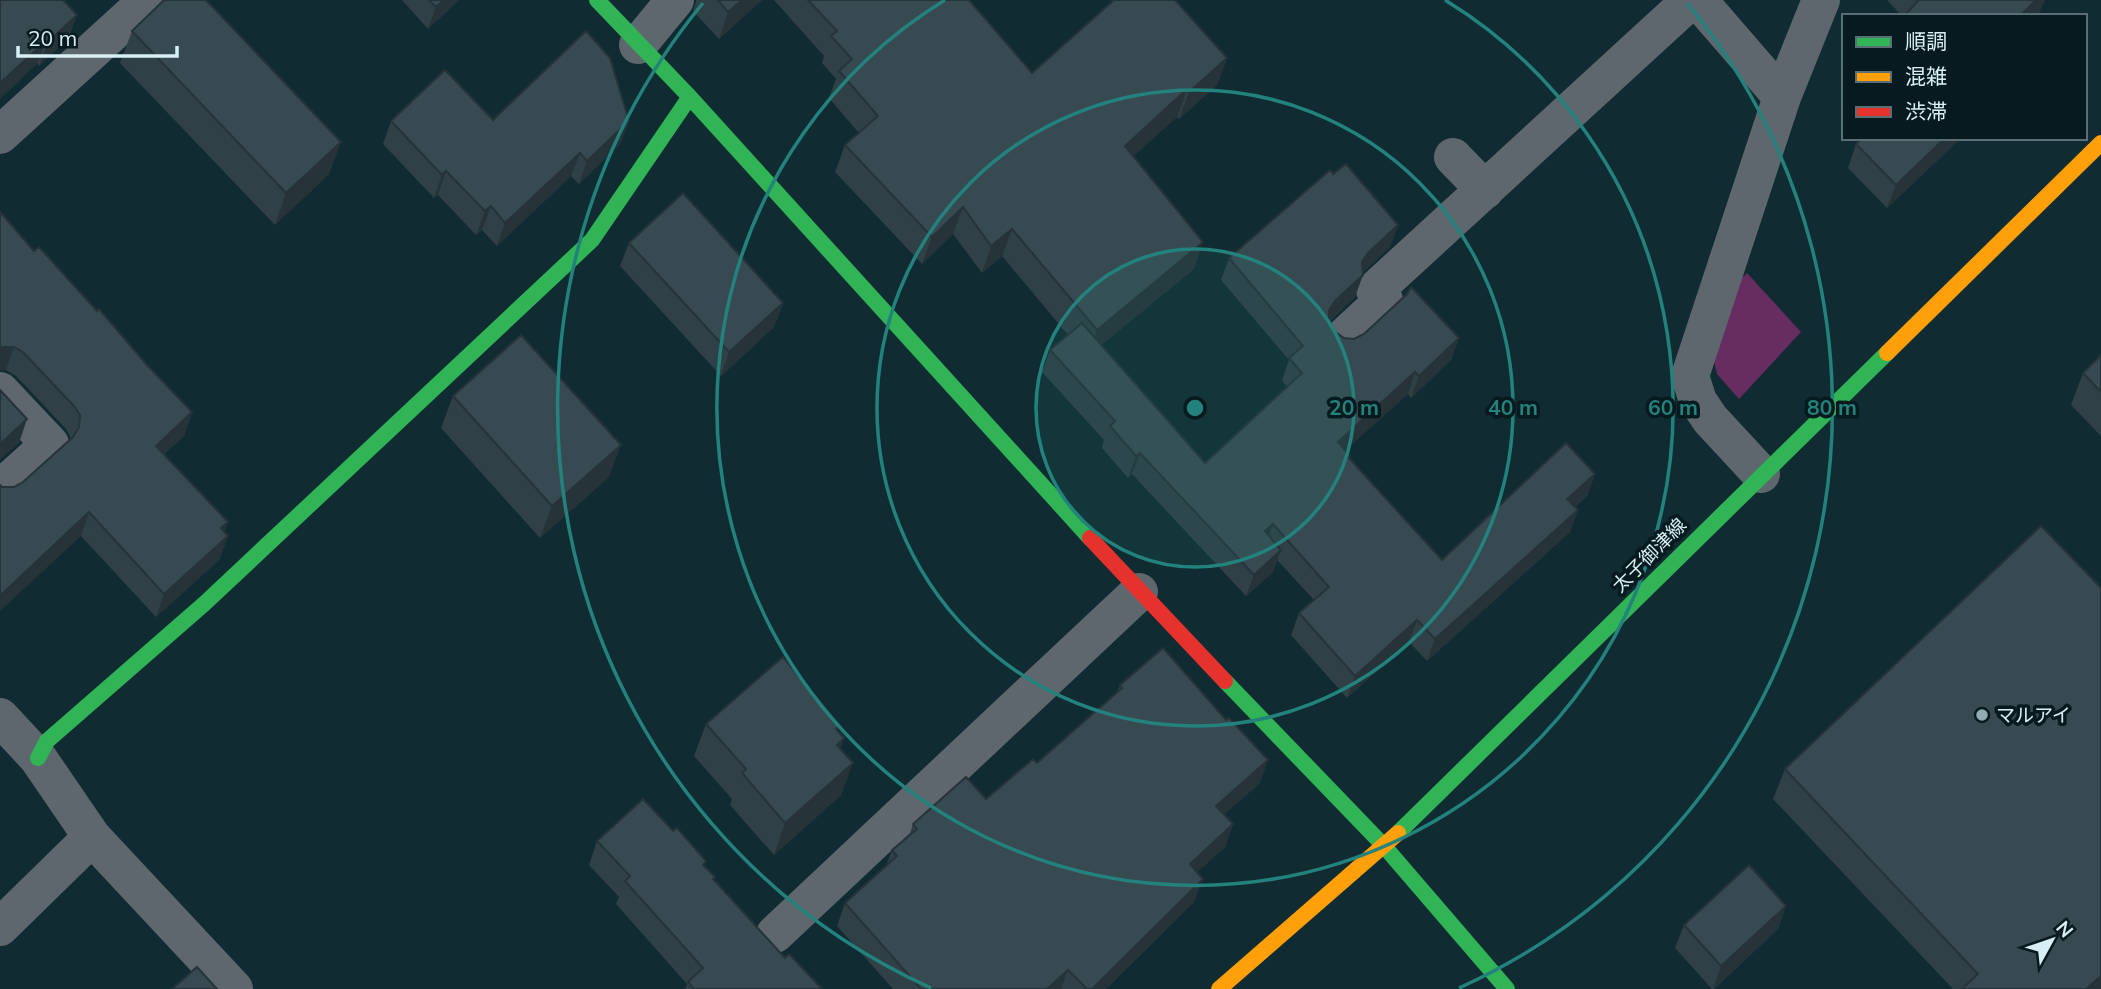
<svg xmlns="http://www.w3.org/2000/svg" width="2101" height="989" font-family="Mulish,'Noto Sans JP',sans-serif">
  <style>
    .green { fill: #672c60 }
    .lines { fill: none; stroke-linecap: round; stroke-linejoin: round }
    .street { stroke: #5e676d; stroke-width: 38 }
    .fast { stroke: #30b455; stroke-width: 16 }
    .slow { stroke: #ff9f0a; stroke-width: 16 }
    .jam { stroke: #e5322d; stroke-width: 16 }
    .wall { fill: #2f4046 }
    .shaded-wall { fill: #263439 }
    .building { fill: #374a51; stroke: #263439; stroke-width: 2 }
    .ring { fill: none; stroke: #23827c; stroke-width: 3.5 }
    .poi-dot { fill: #91abb1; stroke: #071a1f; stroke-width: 2.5 }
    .labels { text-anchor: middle; stroke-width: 7; stroke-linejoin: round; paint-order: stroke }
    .street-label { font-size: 19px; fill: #d7eff5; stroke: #071a1f }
    .poi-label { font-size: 19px; fill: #d7eff5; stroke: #071a1f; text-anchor: start }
    .centre { fill: #23827c; stroke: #071a1f; stroke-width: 3.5 }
    .ring-label { font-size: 21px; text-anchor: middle; font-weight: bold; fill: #23827c; stroke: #071a1f; stroke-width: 7; stroke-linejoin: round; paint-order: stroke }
  </style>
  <rect width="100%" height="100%" fill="#102c32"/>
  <path class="green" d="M1747,273L1801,332L1739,399L1717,374L1713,357L1730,290Z"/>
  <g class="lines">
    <path class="street" d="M1698,0L1782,97
      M638,45L675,0
      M0,135L148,0
      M1453,157L1485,190
      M1342,339L1384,300L1375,290L1691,0
      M0,391L50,444L0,489
      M1761,474L1710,419L1698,401L1690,376L1782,97L1821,0
      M0,717L38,758L92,837L234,989
      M0,927L92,837
      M775,934L1139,592"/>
    <path class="fast" d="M597,0L687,94L1090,538
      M1225,681L1384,846L1507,989
      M38,758L47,741L204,604L592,240L689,98
      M1398,833L1887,353"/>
    <path class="slow" d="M1887,353L2101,143
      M1219,989L1398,833"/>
    <path class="jam" d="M1090,538L1225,681"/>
  </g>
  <path class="wall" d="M0,0L77,15L68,39L39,66Z
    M402,0H459L428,29Z
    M696,0H762L719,39L693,11L696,2Z
    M774,0H969L1032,73L1227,58L1217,85L1179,119L1177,117L1133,156L1194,269L1101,345L1205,463L1287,387L1282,380L1289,360L1221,280L1229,258L1333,174L1398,225L1390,247L1363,272L1355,297L1329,322L1334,331L1344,338H1459L1451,360L1411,398L1408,394L1345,450L1350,456L1349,459L1442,560L1595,474L1587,496L1575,507L1578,510L1570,532L1427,661L1409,642L1347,698L1291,635L1299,613L1314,600L1277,560L1273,572L1246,596L1132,474L1128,478L1102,448L1104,440L1042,372L1050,350L1068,335L1002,256L982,273L953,234L922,264L835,172L845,145L859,133L829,98L836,79L822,63L824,56Z
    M1887,0H2045L2040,11L2036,16H1902Z
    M132,31L329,174L275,225L120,63Z
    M493,120L629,121L620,144L579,184L571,176L497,246L482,230L476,235L438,195L434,198L383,144L391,121Z
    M1961,138L1887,208L1848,168L1856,144Z
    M629,243L783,303L774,327L721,376L620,266Z
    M34,251L192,412L184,436L164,454L228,522L224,532L228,536L219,560L156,617L81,536L2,487H14L23,482L71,438L66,429L16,376L6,370Z
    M2101,355V436L2071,405L2083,373Z
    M453,396L609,477L540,538L441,428Z
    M1120,685L1260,783L1224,814L1233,824L1225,847L1197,872L1194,902L1106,989H893L837,926L845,903L886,866L892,850L909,836L913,824L986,799L1037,763L1117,692Z
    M706,724L838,731L840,749L841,795L774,855L730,805L732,799L694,756Z
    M1785,769L2101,989H1953L1773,799Z
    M597,841L705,867L715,877L714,880L785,958L822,989H685L687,984L616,904L619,897L589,865Z
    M1786,906L1778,929L1714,989H1712L1675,948L1684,925Z"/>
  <path class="shaded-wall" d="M444,0H459L428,29L436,7Z
    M742,0H762L719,39L728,12Z
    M2036,0H2045L2040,11L2036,16H2022L2023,13Z
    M77,15L68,39L39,66L48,42Z
    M46,41L37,64L0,99V83Z
    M1227,58L1217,85L1179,119L1189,92Z
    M1187,89L1177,117L1115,173L1125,146Z
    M629,121L620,144L579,184L587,161Z
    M1945,138H1961L1887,208L1896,185Z
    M341,142L329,174L275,225L286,193Z
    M580,153L571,176L497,246L505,223Z
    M446,171L438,195L434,198L442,175Z
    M491,206L482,230L476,235L485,211Z
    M963,207L953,234L922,264L932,237Z
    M1398,225L1390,247L1360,274L1363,275L1355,297L1327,323L1329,310L1368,253Z
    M1012,229L1002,256L982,273L991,246Z
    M1203,242L1194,269L1087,357L1097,330Z
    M783,303L774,327L721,376L729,352Z
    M1459,338L1451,360L1411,398L1419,376Z
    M3,347H14L6,370H0V348Z
    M1415,372L1408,394L1330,464L1338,442Z
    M192,412L184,436L148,469L156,446Z
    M27,419L19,443L0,460V444Z
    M621,445L609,477L540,538L552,506Z
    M1140,453L1132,474L1128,478L1136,456Z
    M1595,474L1587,496L1559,521L1567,499Z
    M1578,510L1570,532L1427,661L1435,639Z
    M89,512L81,536L0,611V596Z
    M228,522L220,543L228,536L219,560L156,617L164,594Z
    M1273,524L1265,546V531Z
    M1281,550L1273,572L1246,596L1254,575Z
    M1417,620L1409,642L1347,698L1355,676Z
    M844,738L832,771L837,745Z
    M1268,760L1260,783L1208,829L1216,806Z
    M853,763L841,795L774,855L785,823Z
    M1233,824L1225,847L1182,886L1190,864Z
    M1203,879L1194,902L1106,989H1092Z
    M1786,906L1778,929L1713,989L1721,966Z
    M1068,970L1061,989H1047Z
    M2101,976V989H2086Z"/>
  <path class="building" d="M0,0H63L77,15L48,42L46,41L0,83Z
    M164,0H206L341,142L286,193L132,31Z
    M429,0H444L436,7Z
    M718,0H742L728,12Z
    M808,0H969L1032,73L1114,0H1175L1227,58L1189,92L1187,89L1125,146L1203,242L1097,330L1012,229L991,246L963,207L932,237L845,145L878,116L839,71L852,59L831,36L837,31Z
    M1917,0H2036L2023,13L2025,16H1904L1918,1Z
    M586,31L610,58L629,121L587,161L580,153L505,223L491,206L485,211L446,171L442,175L391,121L445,70L493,120Z
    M1862,138H1945L1896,185L1856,144Z
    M1346,164L1398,225L1368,253L1362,262L1363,275L1335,301L1329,310V321L1334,331L1344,338L1354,339L1364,334L1407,294L1411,287L1459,338L1419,376L1415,372L1338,442L1350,456L1348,457L1442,560L1566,443L1595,474L1567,499L1578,510L1435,639L1417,620L1355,676L1299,613L1329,587L1273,524L1265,531L1281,550L1254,575L1140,453L1136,456L1110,426L1115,421L1050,350L1082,323L1205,463L1302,373L1289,358L1303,346L1229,258L1330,170L1333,174Z
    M683,193L783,303L729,352L629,243Z
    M0,212L34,251L39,247L97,311L99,309L147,365L192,412L156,446L228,522L221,528L228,536L164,594L89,512L0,596V485L2,487H14L23,482L73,437L79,427L80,415L74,406L24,353L14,347H3L0,348Z
    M521,335L621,445L552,506L453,396Z
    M2101,355V392L2083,373Z
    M0,390L27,419L0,444Z
    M2041,526L2101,588V976L2086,989H1962L1978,974L1785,769Z
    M1163,648L1226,720L1229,718L1268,760L1216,806L1233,824L1190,864L1203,879L1092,989H1087L1068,970L1047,989H921L845,903L897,856L892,850L917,829L913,824L966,777L986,799L1033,759L1037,763L1122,688L1120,685Z
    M783,657L840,726L836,729L844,738L837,745L853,763L785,823L742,773L746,769L706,724Z
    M643,799L673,831L677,828L706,861L703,865L715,877L713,879L785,958L789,954L822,989H694L688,982L703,968L625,881L630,876L597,841Z
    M1749,865L1786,906L1721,966L1684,925Z
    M197,967L217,989H172Z"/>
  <circle cx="1195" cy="408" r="159" fill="#23827c" fill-opacity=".12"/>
  <g class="ring">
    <circle cx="1195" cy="408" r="159"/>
    <circle cx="1195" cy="408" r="318"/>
    <path d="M1445 0A478 478 0 1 1 945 0"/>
    <path d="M931 988A637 637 0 0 1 703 3M1687 3A637 637 0 0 1 1459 988"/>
  </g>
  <circle class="poi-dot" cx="1982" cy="715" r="7"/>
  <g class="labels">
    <g class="street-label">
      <text transform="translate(1649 555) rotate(-45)" y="7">太子御津線</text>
    </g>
    <g class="poi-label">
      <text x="1996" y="722">マルアイ</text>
    </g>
  </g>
  <circle cx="1195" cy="408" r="10" class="centre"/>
  <g class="ring-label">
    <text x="1354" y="415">20 m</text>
    <text x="1513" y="415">40 m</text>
    <text x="1673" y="415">60 m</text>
    <text x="1832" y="415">80 m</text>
  </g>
  <rect x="1842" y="14" width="245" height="126" fill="#071a1f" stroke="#5a6f75" stroke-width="2"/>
  <rect x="1856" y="37" width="35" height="10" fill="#30b455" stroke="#5a6f75" stroke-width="2"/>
  <text x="1905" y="49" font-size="21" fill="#d7eff5">順調</text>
  <rect x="1856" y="72" width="35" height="10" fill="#ff9f0a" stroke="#5a6f75" stroke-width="2"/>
  <text x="1905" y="84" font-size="21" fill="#d7eff5">混雑</text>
  <rect x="1856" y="107" width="35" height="10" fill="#e5322d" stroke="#5a6f75" stroke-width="2"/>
  <text x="1905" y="119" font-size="21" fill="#d7eff5">渋滞</text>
  <g transform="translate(2052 940) rotate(50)" stroke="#071a1f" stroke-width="5" paint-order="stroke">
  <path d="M0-5L12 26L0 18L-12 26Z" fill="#d7eff5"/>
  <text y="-10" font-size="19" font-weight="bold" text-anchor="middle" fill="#d7eff5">N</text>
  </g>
  <path d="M18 46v10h159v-10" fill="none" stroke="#d7eff5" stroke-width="3.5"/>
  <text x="28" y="46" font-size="21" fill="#d7eff5" stroke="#071a1f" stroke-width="5" paint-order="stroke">20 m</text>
</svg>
